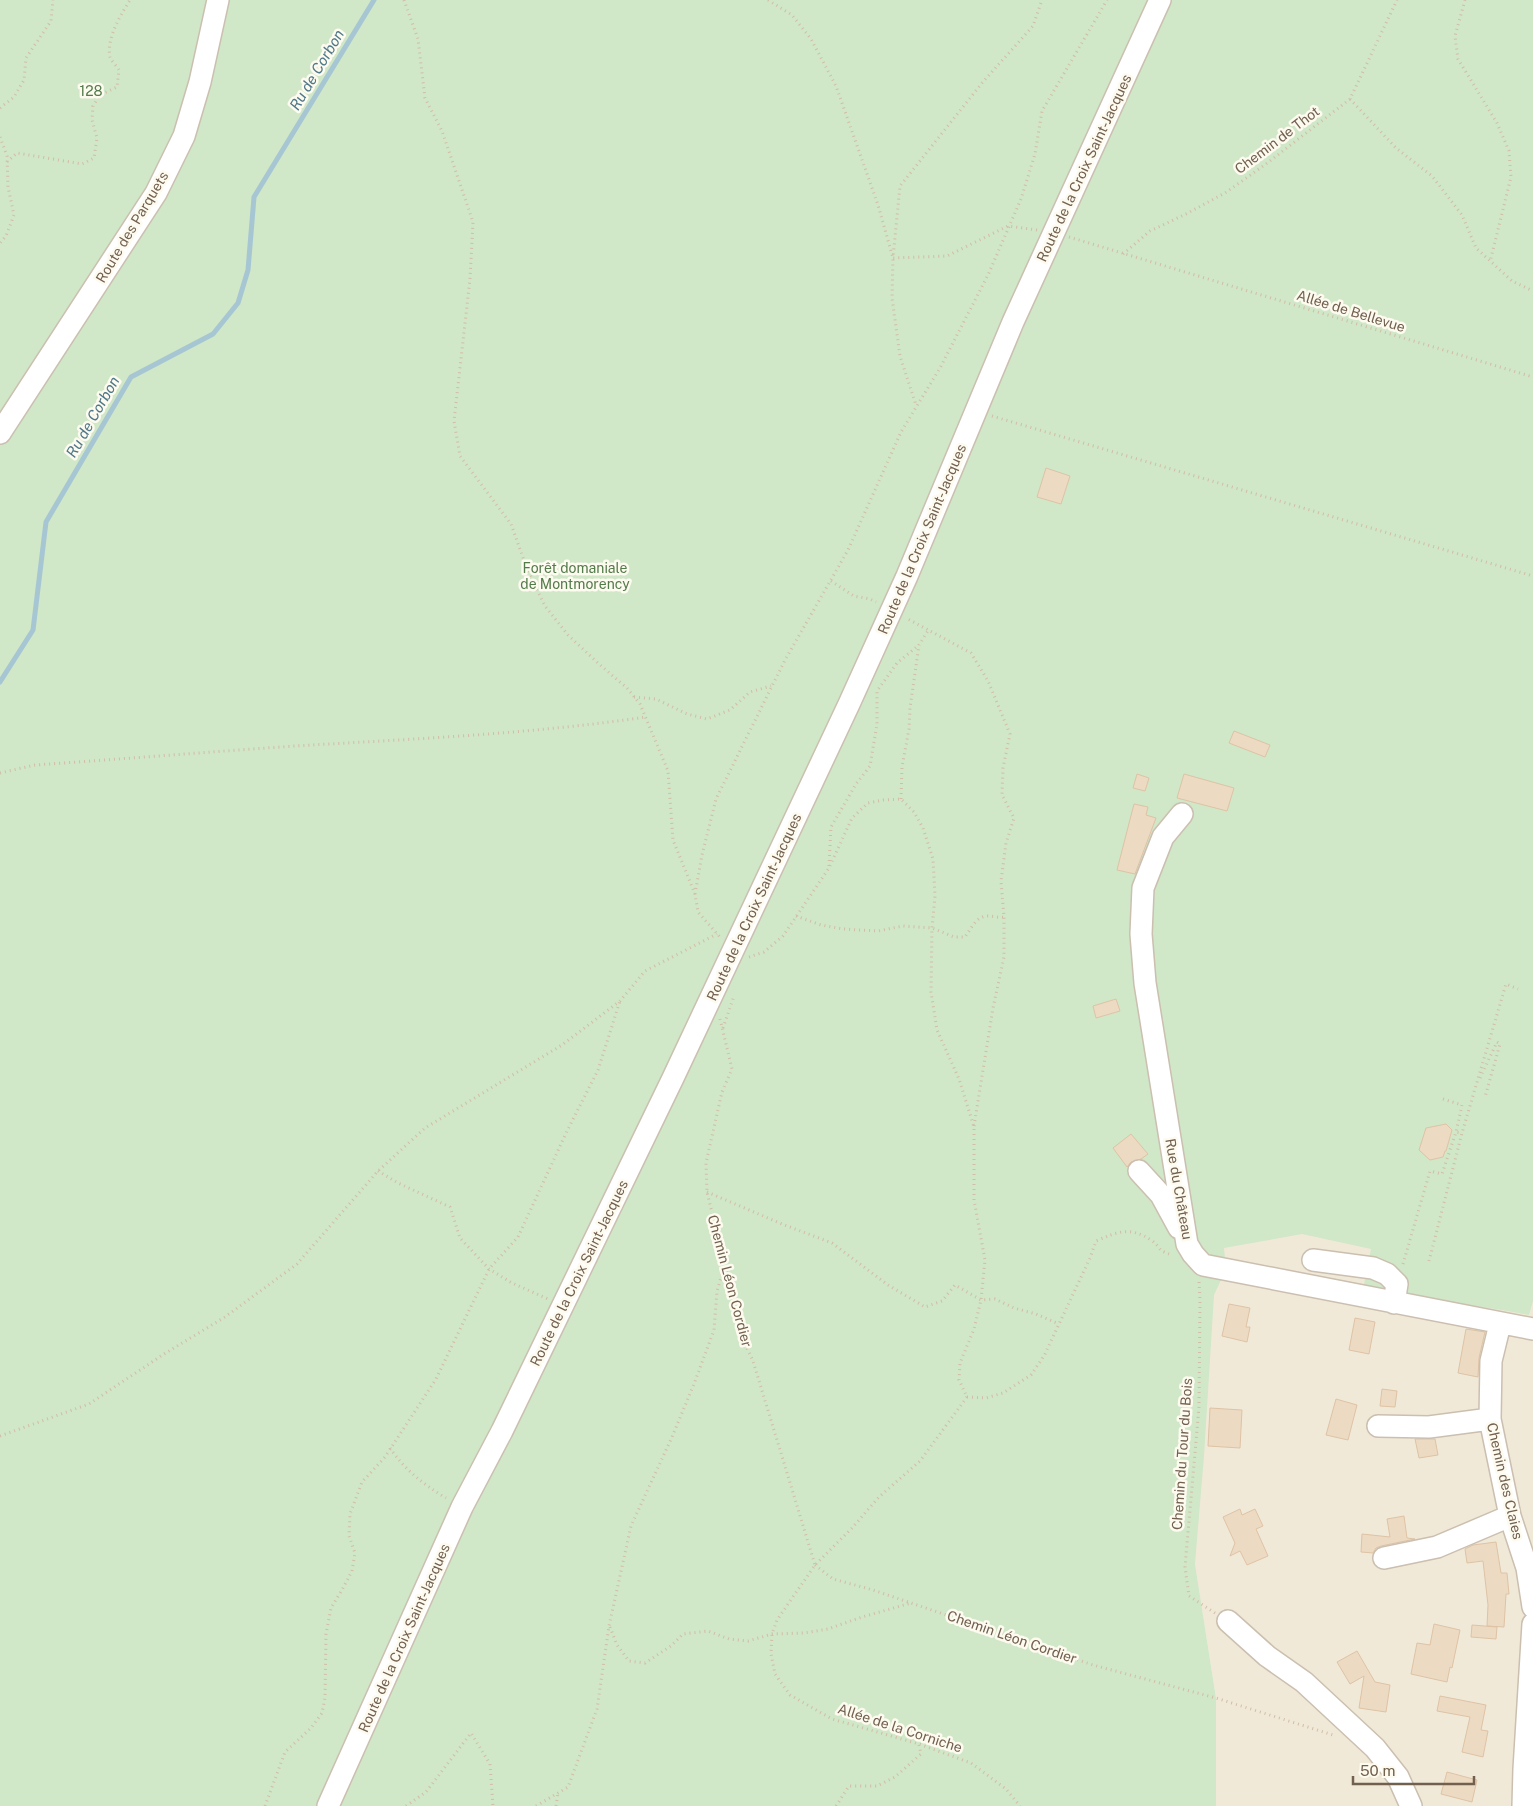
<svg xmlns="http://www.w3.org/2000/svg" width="1533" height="1806" font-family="'Public Sans',sans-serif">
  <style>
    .residential { fill: #f1e9d8 }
    .green { fill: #d0e7c8 }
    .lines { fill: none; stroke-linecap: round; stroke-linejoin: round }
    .stream { stroke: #a6c6d3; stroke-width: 5 }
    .building { fill: #eddac3; stroke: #dec3a5 }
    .minor-casing { stroke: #cbbfb0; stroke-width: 24 }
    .path { stroke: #d2bda6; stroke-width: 3; stroke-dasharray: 1 4; stroke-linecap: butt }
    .minor { stroke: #fff; stroke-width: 21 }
    .labels { text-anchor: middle; stroke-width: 5; stroke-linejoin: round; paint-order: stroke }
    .park-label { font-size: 14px; fill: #537c4b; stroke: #fdfaef }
    .street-label { font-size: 14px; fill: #72604f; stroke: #fdfaef }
    .water-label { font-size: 15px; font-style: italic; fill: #4e788a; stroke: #fdfaef }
  </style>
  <rect width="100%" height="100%" fill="#faf6e9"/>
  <path class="residential" d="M1146,731L1533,842V1806H1216V1698L1188,1521Z"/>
  <path class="green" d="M0,0H1533V1301L1529,1315L1502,1310L1363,1289L1371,1249L1302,1234L1224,1248L1226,1269L1214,1295L1204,1456L1195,1564L1216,1698V1806H0Z"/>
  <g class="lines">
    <path class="stream" d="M0,682L33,630L46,522L131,377L213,334L238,303L248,270L254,197L374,0"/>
  </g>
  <path class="building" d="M1046,468L1070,476L1061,504L1037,497Z
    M1234,731L1270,745L1265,757L1229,743Z
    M1137,774L1149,778L1145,791L1133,788Z
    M1184,774L1234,788L1227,811L1177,798Z
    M1134,804L1148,807L1146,815L1156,818L1135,874L1117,870Z
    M1116,999L1120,1011L1096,1018L1093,1006Z
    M1446,1124L1452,1130L1446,1151H1445L1443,1157L1430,1160L1419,1150L1426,1128Z
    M1131,1134L1148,1154L1141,1159L1131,1162L1127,1167L1113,1148Z
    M1229,1304L1250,1308L1246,1327H1250L1247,1342L1222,1336Z
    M1355,1318L1375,1322L1369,1354L1349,1350Z
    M1466,1329L1485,1332L1479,1358L1478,1377L1458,1373Z
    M1382,1389L1397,1391L1395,1407L1380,1406Z
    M1336,1399L1357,1405L1348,1440L1326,1435Z
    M1210,1408L1242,1410L1240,1448L1208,1446Z
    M1415,1439H1435L1438,1455L1419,1458Z
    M1240,1509L1242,1515L1255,1509L1263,1526L1256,1529L1268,1556L1247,1565L1240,1551L1230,1556L1235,1543L1223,1517Z
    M1404,1516L1407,1538L1415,1539L1381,1546L1376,1548L1373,1553L1361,1552L1362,1534L1390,1537L1387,1519Z
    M1496,1542L1501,1573H1507L1509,1594H1506L1504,1627L1487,1626L1488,1605L1483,1561L1467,1563L1465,1549L1473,1545Z
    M1434,1624L1460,1630L1452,1668L1450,1667L1447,1682L1411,1674L1417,1643L1430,1645Z
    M1472,1625L1497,1627L1496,1639L1471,1637Z
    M1357,1651L1375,1682L1390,1685L1386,1712L1359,1708L1364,1676L1350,1684L1337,1662Z
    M1440,1696L1486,1705L1481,1730L1488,1731L1483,1757L1462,1752L1470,1717L1437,1711Z
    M1447,1772L1477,1780L1472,1802L1441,1794Z"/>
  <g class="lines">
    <g class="minor-casing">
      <path id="minor" d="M0,433L156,193L184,136L200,82L218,0
        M1182,814L1163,837L1143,888L1141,934L1145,983L1187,1244L1193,1254L1203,1265L1533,1329
        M1139,1171L1161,1195L1179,1228
        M1313,1260L1373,1268L1387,1274L1397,1284L1394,1303
        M1500,1324L1491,1361L1490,1419L1510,1516L1527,1568L1533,1607
        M1378,1426L1429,1427L1490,1419
        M1384,1558L1437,1547L1510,1516
        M1228,1621L1267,1656L1304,1682L1375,1748L1398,1777L1411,1806
        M328,1806L462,1507L502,1431L673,1078L849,704L907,576L1013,322L1160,0
        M1523,1806L1524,1769L1533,1624"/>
    </g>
    <path class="path" d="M404,0L418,39L425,98L442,131L473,222L470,279L454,421L460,456L511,524L527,569L545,606L568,635L599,664L627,688L640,704L668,771L673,840L695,894L698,912L720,937
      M768,0L792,15L811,39L836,86L878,205L893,258L892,298L900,356L916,405
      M1465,0L1455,36L1458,59L1497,123L1509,151L1511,177L1490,262
      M1350,99L1396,148L1432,176L1462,215L1476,248L1512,281L1533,291
      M0,108L14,97L24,80L26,58L51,21L53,0
      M0,137L7,156L8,187L14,215L6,236L0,243
      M7,162L17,153L82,164L94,158L97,138L92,120L93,106L100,95L117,87L119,70C117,66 111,61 110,57C106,39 121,14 130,0
      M1037,230L1008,226L947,256L893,258L900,186L982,83L1033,26L1042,0
      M1069,237L1533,377
      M1123,254L1150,231L1186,214L1225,193L1266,164L1350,99L1397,0
      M992,416L1533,576
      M831,581L854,596L870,599L876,602
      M634,697L656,699L687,714L707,719L730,710L750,692L771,686
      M0,773L35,765C122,759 208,752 295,746C412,739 530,734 646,717
      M901,799L902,767L909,729L910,708L919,645L929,629
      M829,866L831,827L856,784L870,766L877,724V691L897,663L919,645
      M695,894L702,855L716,799L785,660L848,550L901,432L940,368L988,275L1021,199L1035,154L1042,111L1107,0
      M796,916L821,925L843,929L878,931L903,926L932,928L954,937H965C971,929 976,916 988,916C993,916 998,918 1004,917L1001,881L1006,843L1014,818L1002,795L1003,768L1010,734L988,681L971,653L906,618
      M749,957L764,952L783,936L829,868L852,818L868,803L883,800L901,799L914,812L923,828L933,859L935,896L932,928L931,992L937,1030L959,1079L974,1127V1200L985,1260L981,1300L974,1329L960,1363L959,1380L967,1397
      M720,1019L732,1069L722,1092L706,1163L707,1192L743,1340L753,1361L815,1565
      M723,1028L734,996
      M1480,1078L1497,1042L1500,1044L1485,1097
      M1443,1099L1462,1105L1456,1132
      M974,1126L993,1008L1004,957V917
      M378,1171L398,1183L450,1207L460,1238L489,1269L512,1283L548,1299
      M707,1192L782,1224L832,1243L888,1285L925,1307L942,1301L955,1285L981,1300L995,1299L1014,1308L1036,1314L1059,1324
      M1429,1261L1462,1133L1506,984L1518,989
      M1403,1264L1430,1171L1442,1174L1456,1132L1462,1133
      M1199,1282L1200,1300L1199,1407L1185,1567L1189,1596L1215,1613
      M967,1397L986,1398L1003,1393L1031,1375L1044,1356L1090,1258L1096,1241C1117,1232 1130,1226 1151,1240C1162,1248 1157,1251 1173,1255
      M967,1397L920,1461L879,1497L852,1528L815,1565L777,1620L772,1634L771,1654L775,1674L790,1695L832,1719L919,1744L971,1763L1006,1789L1020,1806
      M0,1436L89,1404L164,1354L225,1317L297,1264L378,1171L425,1128L562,1045L620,1001L645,971L717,934
      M390,1448C405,1470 423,1484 446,1498
      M815,1565L833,1579L873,1590L1093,1665L1216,1698L1333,1735
      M610,1627L617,1645L629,1661L645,1663L671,1646L683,1634L708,1631L729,1639L748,1641L772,1634L804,1633L828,1629L862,1617L911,1603
      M265,1806L285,1752L311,1728L322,1713L325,1698L326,1634L331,1608L342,1590L352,1571L355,1553L349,1536L350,1514L362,1482L385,1457L436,1379L489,1269L518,1237L567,1131L598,1070L620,1001
      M406,1806L426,1792L471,1733L490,1764L493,1806
      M536,1806L568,1787L597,1709L609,1626L631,1526L672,1437L694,1384L714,1330L717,1291L724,1267
      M556,1806L558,1793
      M836,1806L849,1786H877L895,1777L921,1754L919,1745"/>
    <use href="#minor" class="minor"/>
  </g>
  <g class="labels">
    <g class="park-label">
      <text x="91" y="96">128</text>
      <text x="575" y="573">Forêt domaniale<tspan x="575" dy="16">de Montmorency</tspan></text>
    </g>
    <g class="street-label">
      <text transform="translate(1277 140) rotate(-37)" y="5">Chemin de Thot</text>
      <text transform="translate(1084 168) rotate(-65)" y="5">Route de la Croix Saint-Jacques</text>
      <text transform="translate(132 227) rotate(-59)" y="5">Route des Parquets</text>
      <text transform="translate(1351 311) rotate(17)" y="5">Allée de Bellevue</text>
      <text transform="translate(922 539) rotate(-67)" y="5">Route de la Croix Saint-Jacques</text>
      <text transform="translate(754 907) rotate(-65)" y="5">Route de la Croix Saint-Jacques</text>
      <text transform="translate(1179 1189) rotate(80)" y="5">Rue du Château</text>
      <text transform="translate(579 1273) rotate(-64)" y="5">Route de la Croix Saint-Jacques</text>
      <text transform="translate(730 1281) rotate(75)" y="5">Chemin Léon Cordier</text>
      <text transform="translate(1182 1454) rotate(-86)" y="5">Chemin du Tour du Bois</text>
      <text transform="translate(1505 1481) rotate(77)" y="5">Chemin des Claies</text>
      <text transform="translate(1012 1637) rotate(19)" y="5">Chemin Léon Cordier</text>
      <text transform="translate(404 1638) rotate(-66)" y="5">Route de la Croix Saint-Jacques</text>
      <text transform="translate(900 1728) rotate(18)" y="5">Allée de la Corniche</text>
    </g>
    <g class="water-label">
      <text transform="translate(317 70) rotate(-59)" y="5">Ru de Corbon</text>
      <text transform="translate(93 417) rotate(-60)" y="5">Ru de Corbon</text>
    </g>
  </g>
  <path d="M1353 1776v8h121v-8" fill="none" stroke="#72604f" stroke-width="2.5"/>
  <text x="1360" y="1776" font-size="15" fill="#72604f" stroke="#fdfaef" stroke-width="4" paint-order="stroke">50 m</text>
</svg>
